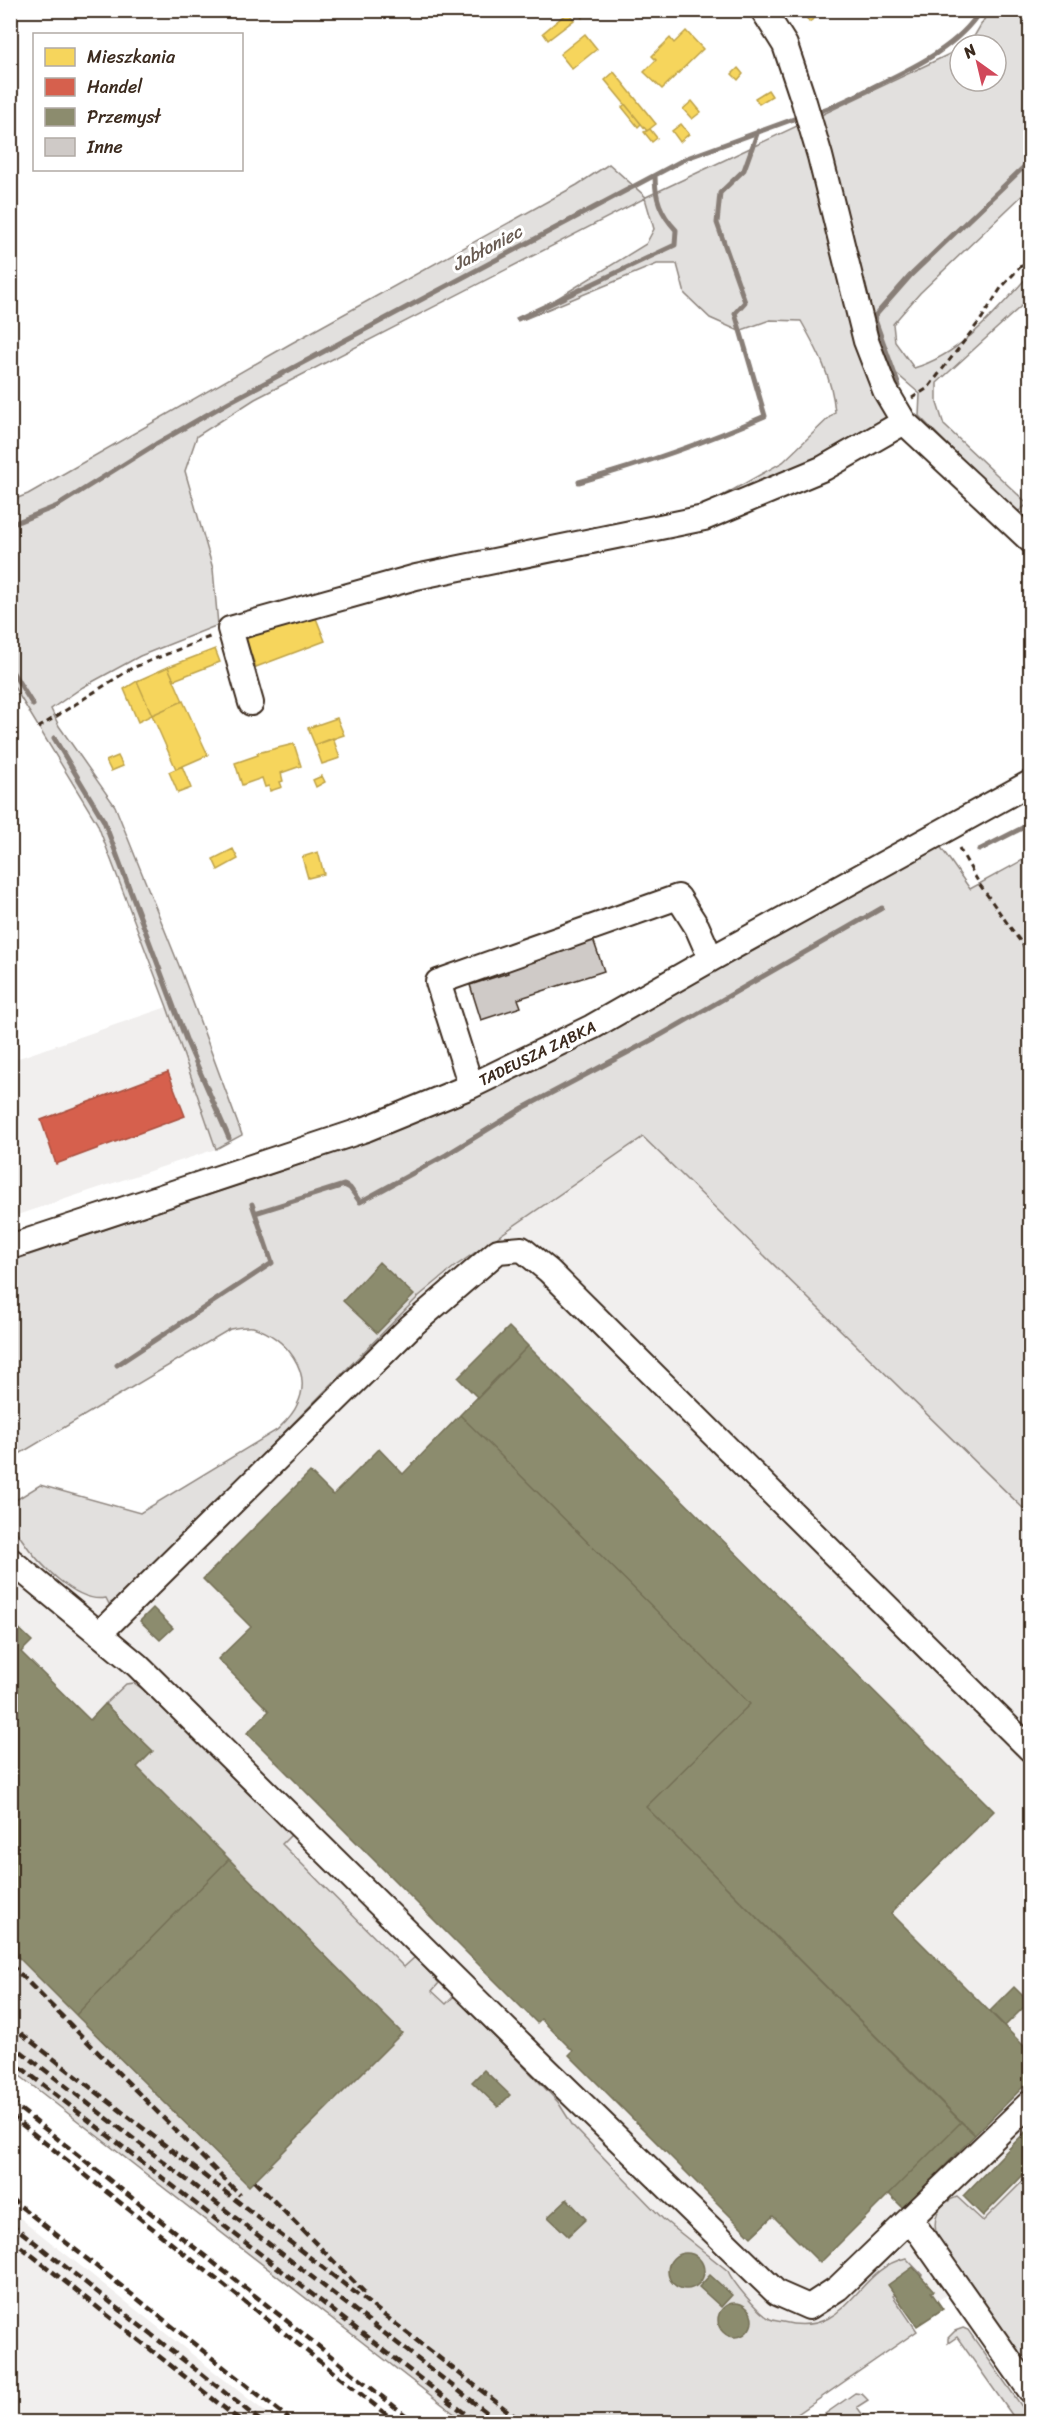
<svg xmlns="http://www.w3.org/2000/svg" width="1041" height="2433" font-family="Sriracha,sans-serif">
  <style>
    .built { fill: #f1efee }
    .green { fill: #e2e0de; stroke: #8e857e; stroke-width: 1.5 }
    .homes { fill: #f6d55c; stroke: #bea249; stroke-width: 1.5 }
    .shops { fill: #d6604d; stroke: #a8503f; stroke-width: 1.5 }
    .industry { fill: #8c8c6e; stroke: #746f56; stroke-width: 1.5 }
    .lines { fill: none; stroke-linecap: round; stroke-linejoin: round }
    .stream { stroke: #887e77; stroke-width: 5 }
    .building { fill: #cfcac7; stroke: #3b2a1e; stroke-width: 1.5 }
    .minor-casing { stroke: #3b2a1e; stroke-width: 28 }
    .path { stroke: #3b2a1e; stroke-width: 3; stroke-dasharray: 6 4.5; stroke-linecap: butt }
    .minor { stroke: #fff; stroke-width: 24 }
    .rail { stroke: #3b2a1e; stroke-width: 4.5; stroke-dasharray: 9 4.5; stroke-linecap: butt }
    .labels { text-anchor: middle; stroke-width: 6; stroke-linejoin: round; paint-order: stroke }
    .street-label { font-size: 16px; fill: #3b2a1e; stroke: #fff }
    .water-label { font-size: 18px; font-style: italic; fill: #685b52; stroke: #fff }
  </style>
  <rect width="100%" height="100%" fill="#fff"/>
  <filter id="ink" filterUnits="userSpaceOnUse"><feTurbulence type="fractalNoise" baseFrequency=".0167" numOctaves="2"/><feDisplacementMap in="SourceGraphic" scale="12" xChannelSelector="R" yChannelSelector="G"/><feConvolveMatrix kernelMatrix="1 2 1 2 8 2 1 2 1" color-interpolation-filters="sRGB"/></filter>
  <g filter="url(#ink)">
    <path class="built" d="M1030,975V2369L954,2262L933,2275L946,2295L757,2422H465L11,2069V1503L40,1485L55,1499L180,1533L588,1117Z
      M167,1007L216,1149L11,1217L10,1061Z
      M10,2210L116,2294L278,2422H11Z"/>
    <path class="green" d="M989,11H1030V188L920,293L893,324L895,342L914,368C962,354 997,310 1030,274V298L937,383V403L944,425L1028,504L1016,513L919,416L920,394L883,362L819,116L960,49V81H996V45H969Z
      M799,125L817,187L851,328L870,385L889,418L808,464L706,505L783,462L835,412C832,377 818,351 801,321L770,320L739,331L710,318L685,294L677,264H657L522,320L646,244L654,229L645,198L255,399L197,436L185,471L213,569L218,625L140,656L83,687L51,709L59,726L115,806L182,973L242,1135L216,1149L167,1007L97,823L11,682L10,501L28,494L290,344L577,185L609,164L646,197Z
      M940,846L970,889L1030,856V1515L643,1137L454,1267L419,1296L120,1598L109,1604L106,1598C76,1604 37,1562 21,1538C18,1534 12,1527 11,1522C9,1517 11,1509 11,1503L40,1485L140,1513L277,1430C284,1423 293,1415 297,1405C314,1371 285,1337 253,1327C246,1326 237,1328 230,1329L11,1459V1261L364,1143L462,1101L578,1046Z
      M134,1683L150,1694L291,1835L282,1844L404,1967L415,1957L439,1983L432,1991L446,2004L454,1996L543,2086L558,2102L573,2126L663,2219L728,2271C733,2283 759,2313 770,2319C774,2321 779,2321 783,2322C849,2339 855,2269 906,2258L922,2275L893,2296L917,2331L786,2422H465L11,2069L10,1949L137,1767L152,1751L105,1704L126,1684Z
      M1030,2174V2369L938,2240C931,2221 937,2203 957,2197L983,2221Z
      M963,2328L968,2330L1030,2418V2422H1017L957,2337L948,2343V2338L955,2331Z
      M855,2393L862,2394L868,2400L857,2407L868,2422H821L825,2414Z"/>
    <path class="homes" d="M576,10H591L582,18Z
      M802,10H827L809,22Z
      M568,12L574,20L548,40L543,33Z
      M686,31L703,49L662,89L644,72L656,60L652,56L670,38L674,43Z
      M585,34L597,49L572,69L560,54Z
      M738,68L743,74L738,80L732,74Z
      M614,72L656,124L647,131L605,80Z
      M768,90L772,96L759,104L755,98Z
      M692,101L701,112L692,119L683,109Z
      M625,104L641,124L638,127L622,107Z
      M681,124L689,134L680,142L672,131Z
      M650,129L657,138L652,142L644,132Z
      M314,613L325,641L256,667L245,639Z
      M215,649L220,662L174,680L168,667Z
      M168,667L183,701L152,715L137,681Z
      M137,681L152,715L138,722L124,689Z
      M183,701L208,755L176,769L152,715Z
      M337,718L344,735L315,745L308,728Z
      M333,738L340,758L322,764L315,745Z
      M294,744L301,766L281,773L283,781L280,782L282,787L270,791L269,786L265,787L262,778L242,785L235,763L258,755L257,753Z
      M118,756L123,766L111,771L106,761Z
      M182,766L191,788L178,793L169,772Z
      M322,776L325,782L316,787L313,780Z
      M233,849L238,859L218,870L213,859Z
      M318,852L324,874L308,878L302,857Z"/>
    <path class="shops" d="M168,1072L185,1116L56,1164L41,1120Z"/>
    <path class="industry" d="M379,1262L414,1295L377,1333L343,1301Z
      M509,1327L528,1346L478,1398L458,1378Z
      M528,1346L994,1811L891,1913L1030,2052V2080L975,2135L646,1807L750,1704L460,1415Z
      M460,1415L750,1704L646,1807L961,2122L820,2263L773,2216L751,2237L569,2055L573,2051L541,2019L537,2023L247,1733L269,1711L218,1659L251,1627L203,1579L310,1472L333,1495L379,1449L403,1474Z
      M153,1608L173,1628L160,1640L140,1621Z
      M10,1620L32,1641L21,1652L90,1720L105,1704L153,1751L137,1767L229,1859L76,2015L10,1949Z
      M229,1859L402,2033L249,2186L76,2015Z
      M1014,1987L1029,2002L1005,2026L990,2011Z
      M484,2070L510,2095L498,2107L472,2082Z
      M961,2122L975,2135L903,2208L889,2194Z
      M1030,2127V2168L983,2216L963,2196Z
      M567,2199L586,2219L568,2236L548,2217Z
      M668 2271a18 18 0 1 1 36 0a18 18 0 1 1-36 0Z
      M913,2267L934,2291L931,2292L943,2309L917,2326L888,2285Z
      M710,2275L732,2295L721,2307L699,2287Z
      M718 2320a17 17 0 1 1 34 0a17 17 0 1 1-34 0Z"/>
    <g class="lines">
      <path class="stream" d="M814,113C834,107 854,97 873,87C912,68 957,48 981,10
        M518,319L675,245L676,230C660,213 655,198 655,175
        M899,386L874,317L910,276L1030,161
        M579,482C643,464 704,443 765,416L735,313L745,302L717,223L720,193L744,170L758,131
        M10,525L57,506L156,444L229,402L687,158L802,116
        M10,668L33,705
        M54,738L104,821L187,1042L229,1138
        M979,850L1030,824
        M255,1213L344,1185L350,1188L360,1202L446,1155L523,1108L659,1036L882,908
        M117,1365L272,1263L252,1204"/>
    </g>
    <path class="building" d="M593,939L604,971L518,999L521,1007L481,1020L470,985L508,973L506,967Z"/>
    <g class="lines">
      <g class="minor-casing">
        <path id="minor" d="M763,10L785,45L804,102L820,156L866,341L885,390L904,422
          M251,703L230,629L416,577L704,518L824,468L904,422L1030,540
          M471,1086L438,982L678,897L697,927L711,959
          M10,1247L366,1129L471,1086L592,1027L711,959L1030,783
          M10,1560L137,1665L548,2071L777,2293L809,2307L838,2288L1030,2103
          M99,1634L411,1326L498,1251L522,1249L549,1271L1030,1749
          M910,2219L1030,2390"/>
      </g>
      <path class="path" d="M912,398L928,388L982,318L1001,288L1030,256
        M38,728L132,668L212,636
        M959,848L980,885L1030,955"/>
      <use href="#minor" class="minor"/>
      <path class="rail" d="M10,1964L240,2195
        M10,2025L522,2422
        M10,2043L499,2422
        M10,2059L476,2422
        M10,2101L414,2422
        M10,2115L396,2422
        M254,2181L368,2296
        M10,2198L293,2422
        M10,2223L262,2422
        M10,2238L242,2422"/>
    </g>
  </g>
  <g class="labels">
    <g class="street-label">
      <text transform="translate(537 1053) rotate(-26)" y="6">TADEUSZA ZĄBKA</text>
    </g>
    <g class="water-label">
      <text transform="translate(487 248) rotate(-28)" y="6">Jabłoniec</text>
    </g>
  </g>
  <rect width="1041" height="2433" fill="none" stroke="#fff" stroke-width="36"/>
  <rect x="18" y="18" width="1005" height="2397" fill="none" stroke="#3b2a1e" stroke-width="2" filter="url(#ink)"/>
  <rect x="33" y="33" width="210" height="138" fill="#ffffff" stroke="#b1aaa5" stroke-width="1.5"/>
  <rect x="45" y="48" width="30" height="18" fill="#f6d55c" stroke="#b1aaa5" stroke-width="1.5"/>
  <text x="87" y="63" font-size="18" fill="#3b2a1e">Mieszkania</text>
  <rect x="45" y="78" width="30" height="18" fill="#d6604d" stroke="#b1aaa5" stroke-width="1.5"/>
  <text x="87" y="93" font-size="18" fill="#3b2a1e">Handel</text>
  <rect x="45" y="108" width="30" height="18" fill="#8c8c6e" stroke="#b1aaa5" stroke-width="1.5"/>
  <text x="87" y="123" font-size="18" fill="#3b2a1e">Przemysł</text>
  <rect x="45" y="138" width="30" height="18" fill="#cfcac7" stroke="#b1aaa5" stroke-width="1.5"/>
  <text x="87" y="153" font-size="18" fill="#3b2a1e">Inne</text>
  <g transform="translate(978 63) rotate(326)"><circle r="28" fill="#ffffff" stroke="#b1aaa5" stroke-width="1.5"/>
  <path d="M0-4.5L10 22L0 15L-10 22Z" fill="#d1495b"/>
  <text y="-9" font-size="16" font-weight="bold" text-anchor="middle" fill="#3b2a1e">N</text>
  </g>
</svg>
